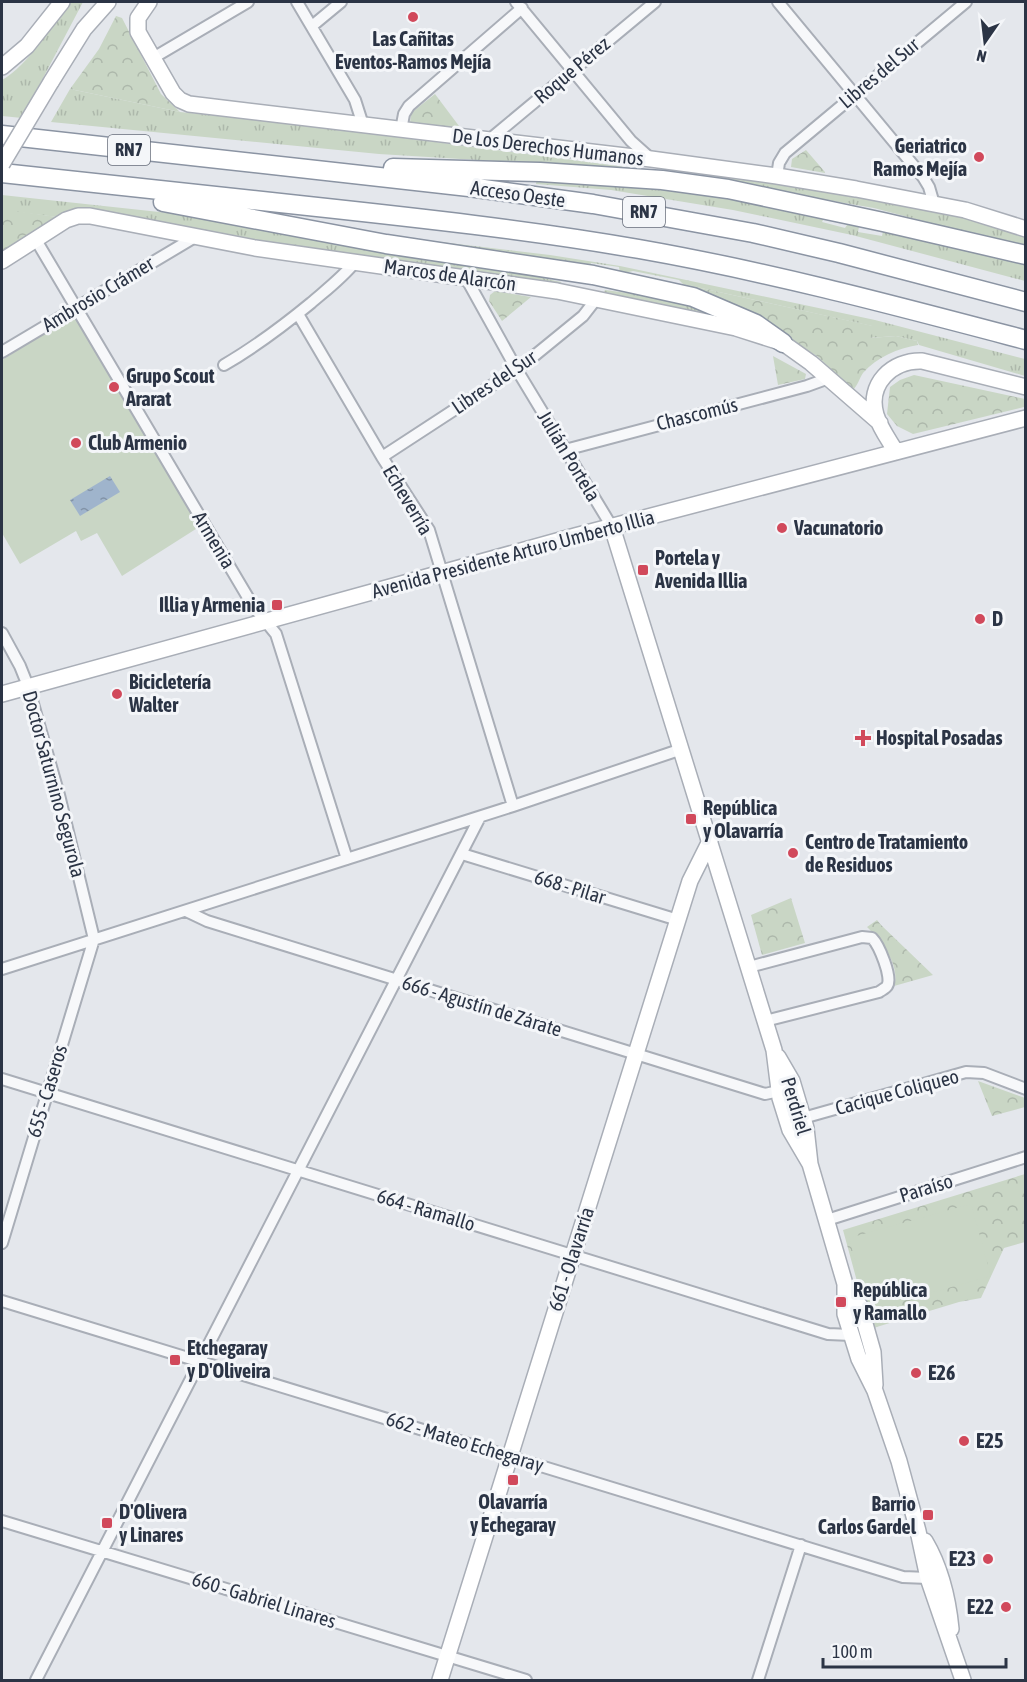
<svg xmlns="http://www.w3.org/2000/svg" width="1027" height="1682" font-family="'Asap Condensed',sans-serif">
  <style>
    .grass { fill: url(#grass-tufts) }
    .park { fill: url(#park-crowns) }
    .pitch { fill: #c9d6c5 }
    .water { fill: url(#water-ripples) }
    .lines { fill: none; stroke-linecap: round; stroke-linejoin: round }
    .street-casing { stroke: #a9aeb7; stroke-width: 14 }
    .secondary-casing { stroke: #a9aeb7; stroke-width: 18 }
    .highway-casing { stroke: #8b94a3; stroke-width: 21 }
    .street { stroke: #f7f8fa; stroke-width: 10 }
    .secondary { stroke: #fff; stroke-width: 15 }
    .highway { stroke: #fff; stroke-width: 18 }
    .secondary-bridge-casing { stroke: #a9aeb7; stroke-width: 18; stroke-linecap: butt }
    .secondary-bridge { stroke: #fff; stroke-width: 15 }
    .poi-dot { fill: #d1495b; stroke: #f4f6f9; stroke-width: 2 }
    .labels { text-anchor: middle; stroke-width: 6; stroke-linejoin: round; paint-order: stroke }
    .shield { fill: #f4f6f9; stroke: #676e7b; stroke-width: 1.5 }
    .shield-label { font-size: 18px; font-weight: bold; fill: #2b3445 }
    .poi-label { font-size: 20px; font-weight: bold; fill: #2b3445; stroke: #f4f6f9; text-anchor: start }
    .street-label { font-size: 20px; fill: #2b3445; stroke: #f4f6f9 }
  </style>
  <defs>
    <pattern id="grass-tufts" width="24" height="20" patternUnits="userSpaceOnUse" patternTransform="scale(1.5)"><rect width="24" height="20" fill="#c9d6c5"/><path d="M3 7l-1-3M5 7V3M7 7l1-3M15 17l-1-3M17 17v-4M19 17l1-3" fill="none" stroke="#adb8ab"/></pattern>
    <pattern id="park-crowns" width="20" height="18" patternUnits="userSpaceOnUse" patternTransform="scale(1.5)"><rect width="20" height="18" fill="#c9d6c5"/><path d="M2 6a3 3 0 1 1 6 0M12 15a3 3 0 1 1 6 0" fill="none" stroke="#adb8ab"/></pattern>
    <pattern id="water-ripples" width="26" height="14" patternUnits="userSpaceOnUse" patternTransform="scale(1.5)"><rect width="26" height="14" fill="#9fb4cc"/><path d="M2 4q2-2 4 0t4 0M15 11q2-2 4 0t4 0" fill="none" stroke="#8293a7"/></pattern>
  </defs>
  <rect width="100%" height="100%" fill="#e4e7ec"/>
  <path class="grass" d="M70,2H83L22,118L2,116V80C29,65 51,26 70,2Z
    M70,89L180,112L298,124L656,171L763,181L871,199L968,218L1025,237V248L874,208L656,171L379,154L51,122Z
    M537,174L696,188L824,218L822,222L845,228L851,219L860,221L858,232L882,236L883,231L893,233L1025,260V281L852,235L733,210L611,190L536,184Z
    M2,195L187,215L471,262L561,282L562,285L265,242L116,213L71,209L57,217L2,210Z
    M391,236L550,255L620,266L875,320L1025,359V376L919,345L917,341L896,336L869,338L872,326L683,284L679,280L633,271L620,274L619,267L591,263L590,267L388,237Z
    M605,290L651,296L690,304L727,319L604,292Z"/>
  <path class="park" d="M116,16L122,18L161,94L180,112L70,89L99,49Z
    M435,94L462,130L410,124L411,113Z
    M806,150L825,172V173L791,167L792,159Z
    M2,209L57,217L2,255Z
    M683,284L873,326L870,338L896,336L917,341L918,345C898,348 877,357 863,373C859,379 858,385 853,390L817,356L756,320Z
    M495,291L531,297L502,321L489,301L490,295Z
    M773,356L806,374L805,379L778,385Z
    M914,375L1025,399L1024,407L913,434L897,426L887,414L890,387L900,380Z
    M791,898L805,943L762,955L751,915Z
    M877,920L881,925L933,975L894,986C901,965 881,941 867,927Z
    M978,1081L1025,1098V1107L992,1116Z
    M1025,1174V1242L1004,1248L981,1298L959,1302L870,1329L843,1230Z"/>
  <path class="pitch" d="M75,314L199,527L122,576L97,533L81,541L76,531L20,564L2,533V360Z
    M971,1204L991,1276L869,1310L849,1238Z"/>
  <path class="water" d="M110,476L120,492L80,516L70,500Z"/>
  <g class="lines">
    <g class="street-casing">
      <path id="street" d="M297,2L355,100L363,125
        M516,2L631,141L650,158
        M778,2L923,177L929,187L934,204
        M312,26L341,2
        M153,58L248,2
        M401,130L404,114L409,106L522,8
        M489,140L655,2
        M777,176L779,163L785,153L966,2
        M36,240L253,606L276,634L347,859
        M466,278L517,370L612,527
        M298,314L382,457L429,530L513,806
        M2,352L195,237
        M224,365C255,347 283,326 311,303C326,290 342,278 355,262
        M565,450L807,386L829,378
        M382,457L523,365L583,316L597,298
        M2,633L20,666L28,686L59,795L94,939L2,1243
        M462,854L678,920
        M186,911L207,921L765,1094L779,1091
        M749,967L862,937L872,938C879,945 893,978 887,986C886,988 880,991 879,992L765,1021
        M2,969L513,806L682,749
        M2,1079L828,1334L851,1335
        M803,1118L966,1072L984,1073L1026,1089
        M827,1220L1026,1157
        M2,1301L903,1577L928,1578
        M2,1521L526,1680
        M36,1680L480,817
        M758,1680L801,1545"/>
    </g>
    <g class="secondary-casing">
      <path id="secondary" d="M149,2L138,18V32L173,93L180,100L189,104L651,159L777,176L856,189L965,210L1026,229
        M2,67L27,46L62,2
        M51,82L84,29L108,2
        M2,261L66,220L78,216H90L255,248L557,291L736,328L783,343L811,363L880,423
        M896,452C889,440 880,428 876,415C867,384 892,360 922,361L1026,387
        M612,527L774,1050L780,1098L790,1130L810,1164
        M2,694L575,536L1026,418
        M778,1057L792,1081L806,1128L810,1164L845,1284L860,1306L873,1352L875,1385
        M845,1284V1314L859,1359L875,1391L899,1461L918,1531L928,1578L963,1680
        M925,1541C941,1568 948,1598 951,1629
        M440,1680L690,881L710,841"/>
    </g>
    <g class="highway-casing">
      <path id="highway" d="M2,135L469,187L593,204L753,233L839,253L1026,302
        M393,168L540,172L662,180L728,189L883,222L1026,255
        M2,173C104,184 206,195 308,206C419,218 529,230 639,249C770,272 897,306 1026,340
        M163,202L386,244L593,275L693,297L756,324L783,343"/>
    </g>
    <use href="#street" class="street"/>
    <use href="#secondary" class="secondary"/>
    <use href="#highway" class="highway"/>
    <g class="secondary-bridge-casing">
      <path id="secondary-bridge" d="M2,164L51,82"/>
    </g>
    <use href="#secondary-bridge" class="secondary-bridge"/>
  </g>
  <g class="poi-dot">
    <circle cx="413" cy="17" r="6"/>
    <circle cx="979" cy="157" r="6"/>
    <circle cx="114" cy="387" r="6"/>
    <circle cx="76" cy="443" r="6"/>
    <circle cx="782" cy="528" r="6"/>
    <rect x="637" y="564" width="12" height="12" rx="3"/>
    <rect x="271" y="599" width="12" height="12" rx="3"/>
    <circle cx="980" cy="619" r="6"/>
    <circle cx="117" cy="694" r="6"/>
    <path d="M860 729h6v6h6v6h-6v6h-6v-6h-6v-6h6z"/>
    <rect x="685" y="813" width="12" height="12" rx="3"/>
    <circle cx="793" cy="853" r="6"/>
    <rect x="835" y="1296" width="12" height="12" rx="3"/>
    <rect x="169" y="1354" width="12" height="12" rx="3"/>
    <circle cx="916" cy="1373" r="6"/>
    <circle cx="964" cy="1441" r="6"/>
    <rect x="507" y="1474" width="12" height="12" rx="3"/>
    <rect x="922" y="1509" width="12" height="12" rx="3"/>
    <rect x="101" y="1517" width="12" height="12" rx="3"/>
    <circle cx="988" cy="1559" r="6"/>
    <circle cx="1006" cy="1607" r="6"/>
  </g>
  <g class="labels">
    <g class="shield">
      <rect x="108" y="135" width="42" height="30" rx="4.5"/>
      <rect x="623" y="197" width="42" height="30" rx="4.5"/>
    </g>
    <g class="shield-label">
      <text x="129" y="156">RN7</text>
      <text x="644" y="218">RN7</text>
    </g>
    <g class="poi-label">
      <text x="413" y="46" text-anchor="middle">Las Cañitas<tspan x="413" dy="23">Eventos-Ramos Mejía</tspan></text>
      <text x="967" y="153" text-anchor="end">Geriatrico<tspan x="967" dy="23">Ramos Mejía</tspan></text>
      <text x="126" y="383">Grupo Scout<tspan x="126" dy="23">Ararat</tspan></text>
      <text x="88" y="450">Club Armenio</text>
      <text x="794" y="535">Vacunatorio</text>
      <text x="655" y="565">Portela y<tspan x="655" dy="23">Avenida Illia</tspan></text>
      <text x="265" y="612" text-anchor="end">Illia y Armenia</text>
      <text x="992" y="626">D</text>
      <text x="129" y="689">Bicicletería<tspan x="129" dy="23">Walter</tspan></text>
      <text x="876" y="745">Hospital Posadas</text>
      <text x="703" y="815">República<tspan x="703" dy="23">y Olavarría</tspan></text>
      <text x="805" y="849">Centro de Tratamiento<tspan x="805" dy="23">de Residuos</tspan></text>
      <text x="853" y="1297">República<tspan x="853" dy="23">y Ramallo</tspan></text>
      <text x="187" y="1355">Etchegaray<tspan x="187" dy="23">y D'Oliveira</tspan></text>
      <text x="928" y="1380">E26</text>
      <text x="976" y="1448">E25</text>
      <text x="513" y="1509" text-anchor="middle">Olavarría<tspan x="513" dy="23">y Echegaray</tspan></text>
      <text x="916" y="1511" text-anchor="end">Barrio<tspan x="916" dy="23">Carlos Gardel</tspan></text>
      <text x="119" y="1519">D'Olivera<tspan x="119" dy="23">y Linares</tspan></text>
      <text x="976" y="1566" text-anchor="end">E23</text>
      <text x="994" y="1614" text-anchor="end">E22</text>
    </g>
    <g class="street-label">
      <text transform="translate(572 70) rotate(-40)" y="7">Roque Pérez</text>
      <text transform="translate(879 73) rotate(-40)" y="7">Libres del Sur</text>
      <text transform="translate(548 147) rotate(7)" y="7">De Los Derechos Humanos</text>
      <text transform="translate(518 194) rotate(8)" y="7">Acceso Oeste</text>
      <text transform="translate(450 275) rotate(8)" y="7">Marcos de Alarcón</text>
      <text transform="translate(98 294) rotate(-31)" y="7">Ambrosio Crámer</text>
      <text transform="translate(494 382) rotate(-34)" y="7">Libres del Sur</text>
      <text transform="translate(697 414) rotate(-14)" y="7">Chascomús</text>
      <text transform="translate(569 456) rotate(59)" y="7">Julián Portela</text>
      <text transform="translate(408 500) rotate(59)" y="7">Echeverría</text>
      <text transform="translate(214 540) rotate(59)" y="7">Armenia</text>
      <text transform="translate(513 554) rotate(-15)" y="7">Avenida Presidente Arturo Umberto Illia</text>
      <text transform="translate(54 784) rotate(75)" y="7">Doctor Saturnino Segurola</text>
      <text transform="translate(570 887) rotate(17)" y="7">668 - Pilar</text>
      <text transform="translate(482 1006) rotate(17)" y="7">666 - Agustín de Zárate</text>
      <text transform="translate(47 1091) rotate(-73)" y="7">655 - Caseros</text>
      <text transform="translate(897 1092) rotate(-15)" y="7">Cacique Coliqueo</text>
      <text transform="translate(796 1106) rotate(73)" y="7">Perdriel</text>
      <text transform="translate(926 1188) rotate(-17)" y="7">Paraíso</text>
      <text transform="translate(426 1210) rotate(17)" y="7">664 - Ramallo</text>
      <text transform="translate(571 1259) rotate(-72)" y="7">661 - Olavarría</text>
      <text transform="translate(465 1442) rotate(17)" y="7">662 - Mateo Echegaray</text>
      <text transform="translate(264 1600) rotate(17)" y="7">660 - Gabriel Linares</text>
    </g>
  </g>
  <rect width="1027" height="1682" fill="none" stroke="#2b3445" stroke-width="6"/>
  <g transform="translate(985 42) rotate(194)" stroke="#f4f6f9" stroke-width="4.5" paint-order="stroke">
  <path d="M0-4.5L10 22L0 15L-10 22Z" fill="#2b3445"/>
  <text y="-9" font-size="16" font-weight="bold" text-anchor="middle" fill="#2b3445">N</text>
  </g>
  <path d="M823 1658v9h183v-9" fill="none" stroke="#2b3445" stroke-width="3"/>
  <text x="832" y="1658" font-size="18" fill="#2b3445" stroke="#f4f6f9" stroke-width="4.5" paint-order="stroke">100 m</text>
</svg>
